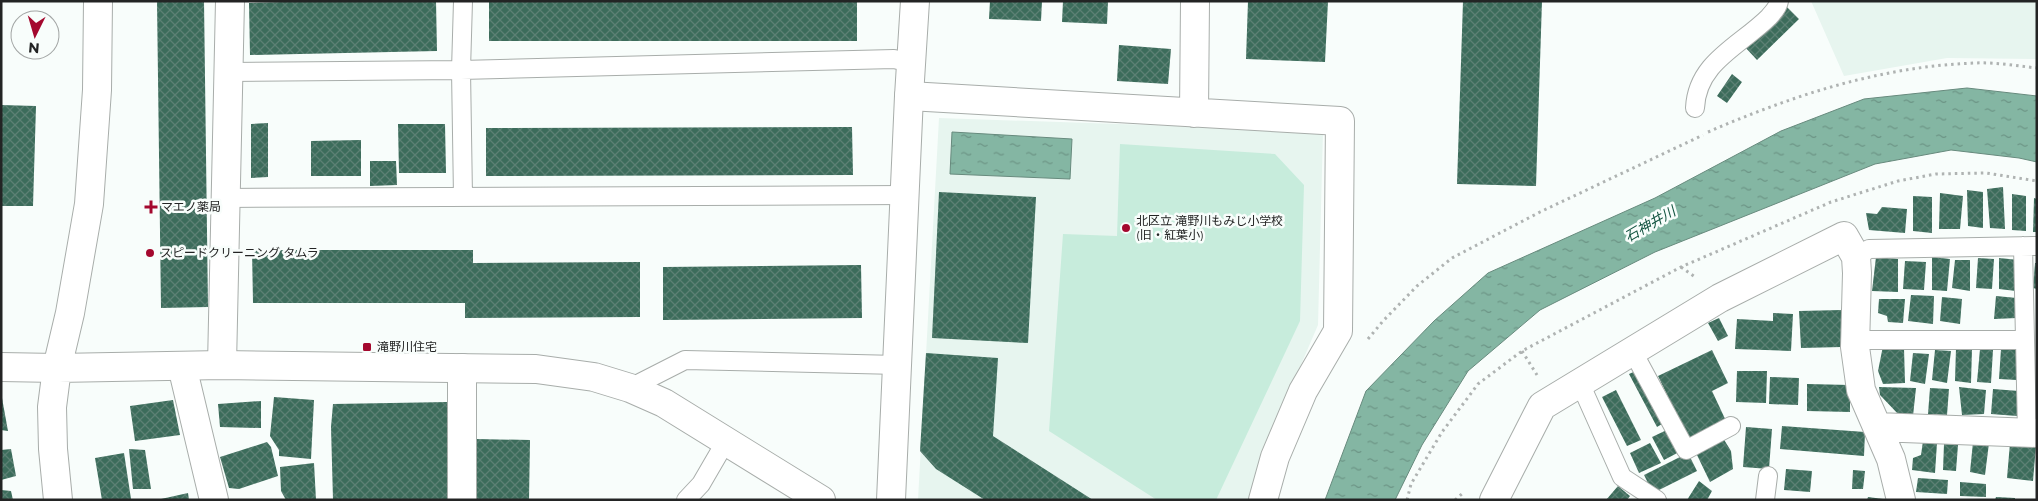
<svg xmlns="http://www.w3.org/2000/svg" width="2038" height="501" font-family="Montserrat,'Noto Sans JP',sans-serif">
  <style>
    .built { fill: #e7f5ef }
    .garden { fill: #c7ecdc }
    .water { fill: url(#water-ripples); stroke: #678a7d }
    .building { fill: url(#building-cross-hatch) }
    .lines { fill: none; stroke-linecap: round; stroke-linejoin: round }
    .service-casing { stroke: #a8adaa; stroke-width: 20 }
    .minor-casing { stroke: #a8adaa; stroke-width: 30 }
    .tertiary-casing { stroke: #a8adaa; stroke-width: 30 }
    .path { stroke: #afb3b2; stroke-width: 3; stroke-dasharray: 2.5 4; stroke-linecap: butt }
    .service { stroke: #fff; stroke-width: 18 }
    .minor { stroke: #fff; stroke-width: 28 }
    .tertiary { stroke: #fff; stroke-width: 28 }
    .poi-dot { fill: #a4082e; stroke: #f8fdfb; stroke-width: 2 }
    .labels { text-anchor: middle; stroke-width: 5; stroke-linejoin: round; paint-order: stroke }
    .poi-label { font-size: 12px; fill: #232424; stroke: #f8fdfb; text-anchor: start }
    .water-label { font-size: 14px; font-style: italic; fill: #125440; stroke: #f8fdfb }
  </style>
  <defs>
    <pattern id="water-ripples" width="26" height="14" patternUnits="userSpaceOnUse" patternTransform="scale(1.25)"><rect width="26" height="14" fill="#84b6a3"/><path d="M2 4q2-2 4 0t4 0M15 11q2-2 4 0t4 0" fill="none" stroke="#6c9485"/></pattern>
    <pattern id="building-cross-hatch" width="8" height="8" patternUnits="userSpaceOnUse" patternTransform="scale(1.25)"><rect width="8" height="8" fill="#3c6c5b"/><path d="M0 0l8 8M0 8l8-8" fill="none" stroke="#5c8074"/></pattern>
  </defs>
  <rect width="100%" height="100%" fill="#f8fdfb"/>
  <path class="built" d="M1811,1H2037V59L1947,58L1844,76Z
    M939,118L1323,131L1318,325L1264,451L1249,500H918Z"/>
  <path class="garden" d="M1120,144L1275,154L1304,185L1300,321L1216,500H1157L1049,431L1063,234L1117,236Z"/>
  <path class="water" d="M1967,88L2037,96V162L2019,158L1951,150L1875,164L1655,252L1540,310L1468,371L1422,445L1395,500H1325L1366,391L1434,321L1488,273L1655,198L1781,131L1864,99Z
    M952,132L1072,139L1070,179L950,174Z"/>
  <path class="building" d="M157,1H204L208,307L161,308Z
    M321,1H436L437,51L250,55L249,3Z
    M489,1H857V41H489Z
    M990,1H1042L1041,21L989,19Z
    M1063,1H1108L1107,24L1062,22Z
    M1248,1H1328L1325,62L1246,59Z
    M1463,1H1542L1536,186L1457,184Z
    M1786,6L1799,19L1757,60L1744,46Z
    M1119,45L1171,49L1168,84L1117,81Z
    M1732,74L1742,82L1727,103L1717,96Z
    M1,105L36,106L33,206H1Z
    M268,123V177L251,178V124Z
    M398,124H445L446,173H399Z
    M852,127L853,175L486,176V128Z
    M361,140V176H311V141Z
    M370,161H396L397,185L370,186Z
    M2003,187L2005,229L1990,228L1987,189Z
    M1967,190L1983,192V228L1968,226Z
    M939,192L1036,197L1028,343L932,338Z
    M1940,193L1963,196L1960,229H1939Z
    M2012,194L2026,196V231L2012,230Z
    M1913,196L1932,197V233L1913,231Z
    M2034,198L2037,199V232H2033Z
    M1882,207L1907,209L1905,233L1869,230L1866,213L1877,214Z
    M252,250H473V263L640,262V317L465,318V303H253Z
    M1876,257L1898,259V292L1872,291Z
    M1932,257L1950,259L1947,291L1932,290Z
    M1978,258L1994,259L1992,289L1976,288Z
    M1999,258L2019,260L2016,291L1999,289Z
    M1955,260H1970V291L1952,288Z
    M1905,261L1926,262L1924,290L1903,289Z
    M2035,263H2037V289L2033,288Z
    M861,265L862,318L663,320V267Z
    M1911,295L1934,296L1933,324L1908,321Z
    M1996,296L2017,298V318L1994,319Z
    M1942,297L1962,299L1960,324L1940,321Z
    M1879,299H1905L1903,323L1888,322L1887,316L1878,313Z
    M1842,310V347L1801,348L1799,311Z
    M1773,313L1793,314L1791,351L1735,349L1737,319L1773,321Z
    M1719,318L1728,336L1718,341L1708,323Z
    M1883,346L1904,348L1905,383L1883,384L1878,371Z
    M1956,348L1972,349L1971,383L1955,381Z
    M1980,349L1993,350L1991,383L1977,382Z
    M2001,349L2020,350L2017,380L1999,379Z
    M1712,350L1728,383L1712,391L1727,423L1689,441L1658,376Z
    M1935,350L1951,351L1947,383L1932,380Z
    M926,353L998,358L993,436L1093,500H985L936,469L920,451Z
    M1913,353L1929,354L1925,384L1910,381Z
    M1640,369L1667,421L1657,427L1629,374Z
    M1737,371H1767L1766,403L1736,402Z
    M1770,377L1799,378L1798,405L1769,404Z
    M1807,384L1850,385V412L1807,411Z
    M1879,387L1916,388L1913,416L1899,415L1880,395Z
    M1959,387L1986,390L1984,414L1962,415Z
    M1930,388L1949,389L1947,415L1928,414Z
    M1993,389L2019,391L2017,416L1991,414Z
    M1616,390L1641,440L1627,446L1602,397Z
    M274,397L314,400L311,459L279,456V450L270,436Z
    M1,398H2L8,431L1,430Z
    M173,400L180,435L135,441L130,406Z
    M261,401V428L220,427L218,404Z
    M448,402L449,500H333L331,427L333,404Z
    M1782,426L1865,432L1864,456L1780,449Z
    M1746,427L1772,429L1769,469L1743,467Z
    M1671,428L1683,450L1664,460L1652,437Z
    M1723,438L1731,451L1733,469L1710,482L1697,455Z
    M476,439L530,440L529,500H476Z
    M1923,441L1937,443L1935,473L1912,470L1913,458L1921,455Z
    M267,442L271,447L278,476L239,489L229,488L220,457Z
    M1973,442L1989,443L1985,475L1970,472Z
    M1650,443L1661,463L1639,473L1630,453Z
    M2010,443L2036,445L2033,481L2007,478Z
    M1944,444L1958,445L1956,471L1943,470Z
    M11,449L16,476L1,480V450Z
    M129,449L145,450L151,489H133Z
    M124,453L131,499L102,500L95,458Z
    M1688,453L1697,471L1653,493L1644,475Z
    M314,463L316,500H286L281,491L280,467Z
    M1786,469L1812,471L1810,492L1784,490Z
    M1853,470L1865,471L1863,489H1852Z
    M1918,478L1948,480L1947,494L1916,492Z
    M1699,481L1712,491L1707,500H1687Z
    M1960,482L1986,484V497L1960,496Z
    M1618,486L1630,496L1627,500H1606Z
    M1,490L11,491L13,500H1Z
    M188,493L189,500H162L161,499Z
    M1868,497L1883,499V500H1867Z
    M1996,497L2015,498V500H1995Z"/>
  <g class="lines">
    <g class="service-casing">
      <path id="service" d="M463,1L461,70L463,197
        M228,72L461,70L894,59L911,63
        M1695,108C1697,62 1740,46 1769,17C1773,12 1778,8 1779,1
        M225,198L906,195
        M2023,246L2027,432
        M1856,257L1869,249L2037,246
        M1855,340H2025
        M1632,350L1686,450L1731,426
        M1580,383L1622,477L1657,500
        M630,388L685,360L898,365
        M686,500L701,484L726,441
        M1765,500L1768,476"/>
    </g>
    <g class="minor-casing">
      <path id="minor" d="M909,96L1340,121L1338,331L1303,391L1275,457L1263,500
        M1194,113L1195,1
        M222,365L230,1
        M182,366L214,500
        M1,367L57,368
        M1877,427L2037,433
        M462,500V368
        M1494,500L1542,406L1720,298L1844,236L1856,257L1857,273L1855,347L1861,390L1891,459L1901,500"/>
    </g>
    <g class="tertiary-casing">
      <path id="tertiary" d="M57,368L222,365L536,369L594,377L630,388L664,403L821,500
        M58,500L53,449L52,407L57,368L70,313L89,204L97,90L98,1
        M891,500L909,96L915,1"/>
    </g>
    <path class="path" d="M1708,132C1794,95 1882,66 1976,63C1996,62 2017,66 2037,68
      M1681,267L1695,277
      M1368,339L1383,321L1417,286L1452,258L1540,212L1703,135
      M1522,351L1537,375
      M1407,500L1411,484L1442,432L1478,384L1522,351L1681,267L1831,202L1898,181L1936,174L1986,173L2037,181
      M1455,500L1464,492"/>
    <use href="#service" class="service"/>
    <use href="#minor" class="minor"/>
    <use href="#tertiary" class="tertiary"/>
  </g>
  <g class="poi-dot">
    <path d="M148.5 199.5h5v5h5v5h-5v5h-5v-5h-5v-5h5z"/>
    <circle cx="1126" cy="228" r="5"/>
    <circle cx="150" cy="253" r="5"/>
    <rect x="362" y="342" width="10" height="10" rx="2.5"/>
  </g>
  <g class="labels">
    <g class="poi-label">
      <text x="161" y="211">マエノ薬局</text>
      <text x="1136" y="225">北区立 滝野川もみじ小学校<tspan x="1136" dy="14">(旧・紅葉小)</tspan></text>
      <text x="160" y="257">スピードクリーニング タムラ</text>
      <text x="377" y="351">滝野川住宅</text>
    </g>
    <g class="water-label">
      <text transform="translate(1650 224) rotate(-30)" y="5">石神井川</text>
    </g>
  </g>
  <rect width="2038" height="501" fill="none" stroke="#232424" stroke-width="5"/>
  <g transform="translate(35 35) rotate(185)"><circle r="24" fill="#f8fdfb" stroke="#a3a6a5"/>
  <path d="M0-4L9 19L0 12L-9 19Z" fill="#a4082e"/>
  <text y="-8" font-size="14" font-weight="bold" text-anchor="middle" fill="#232424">N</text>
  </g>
</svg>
